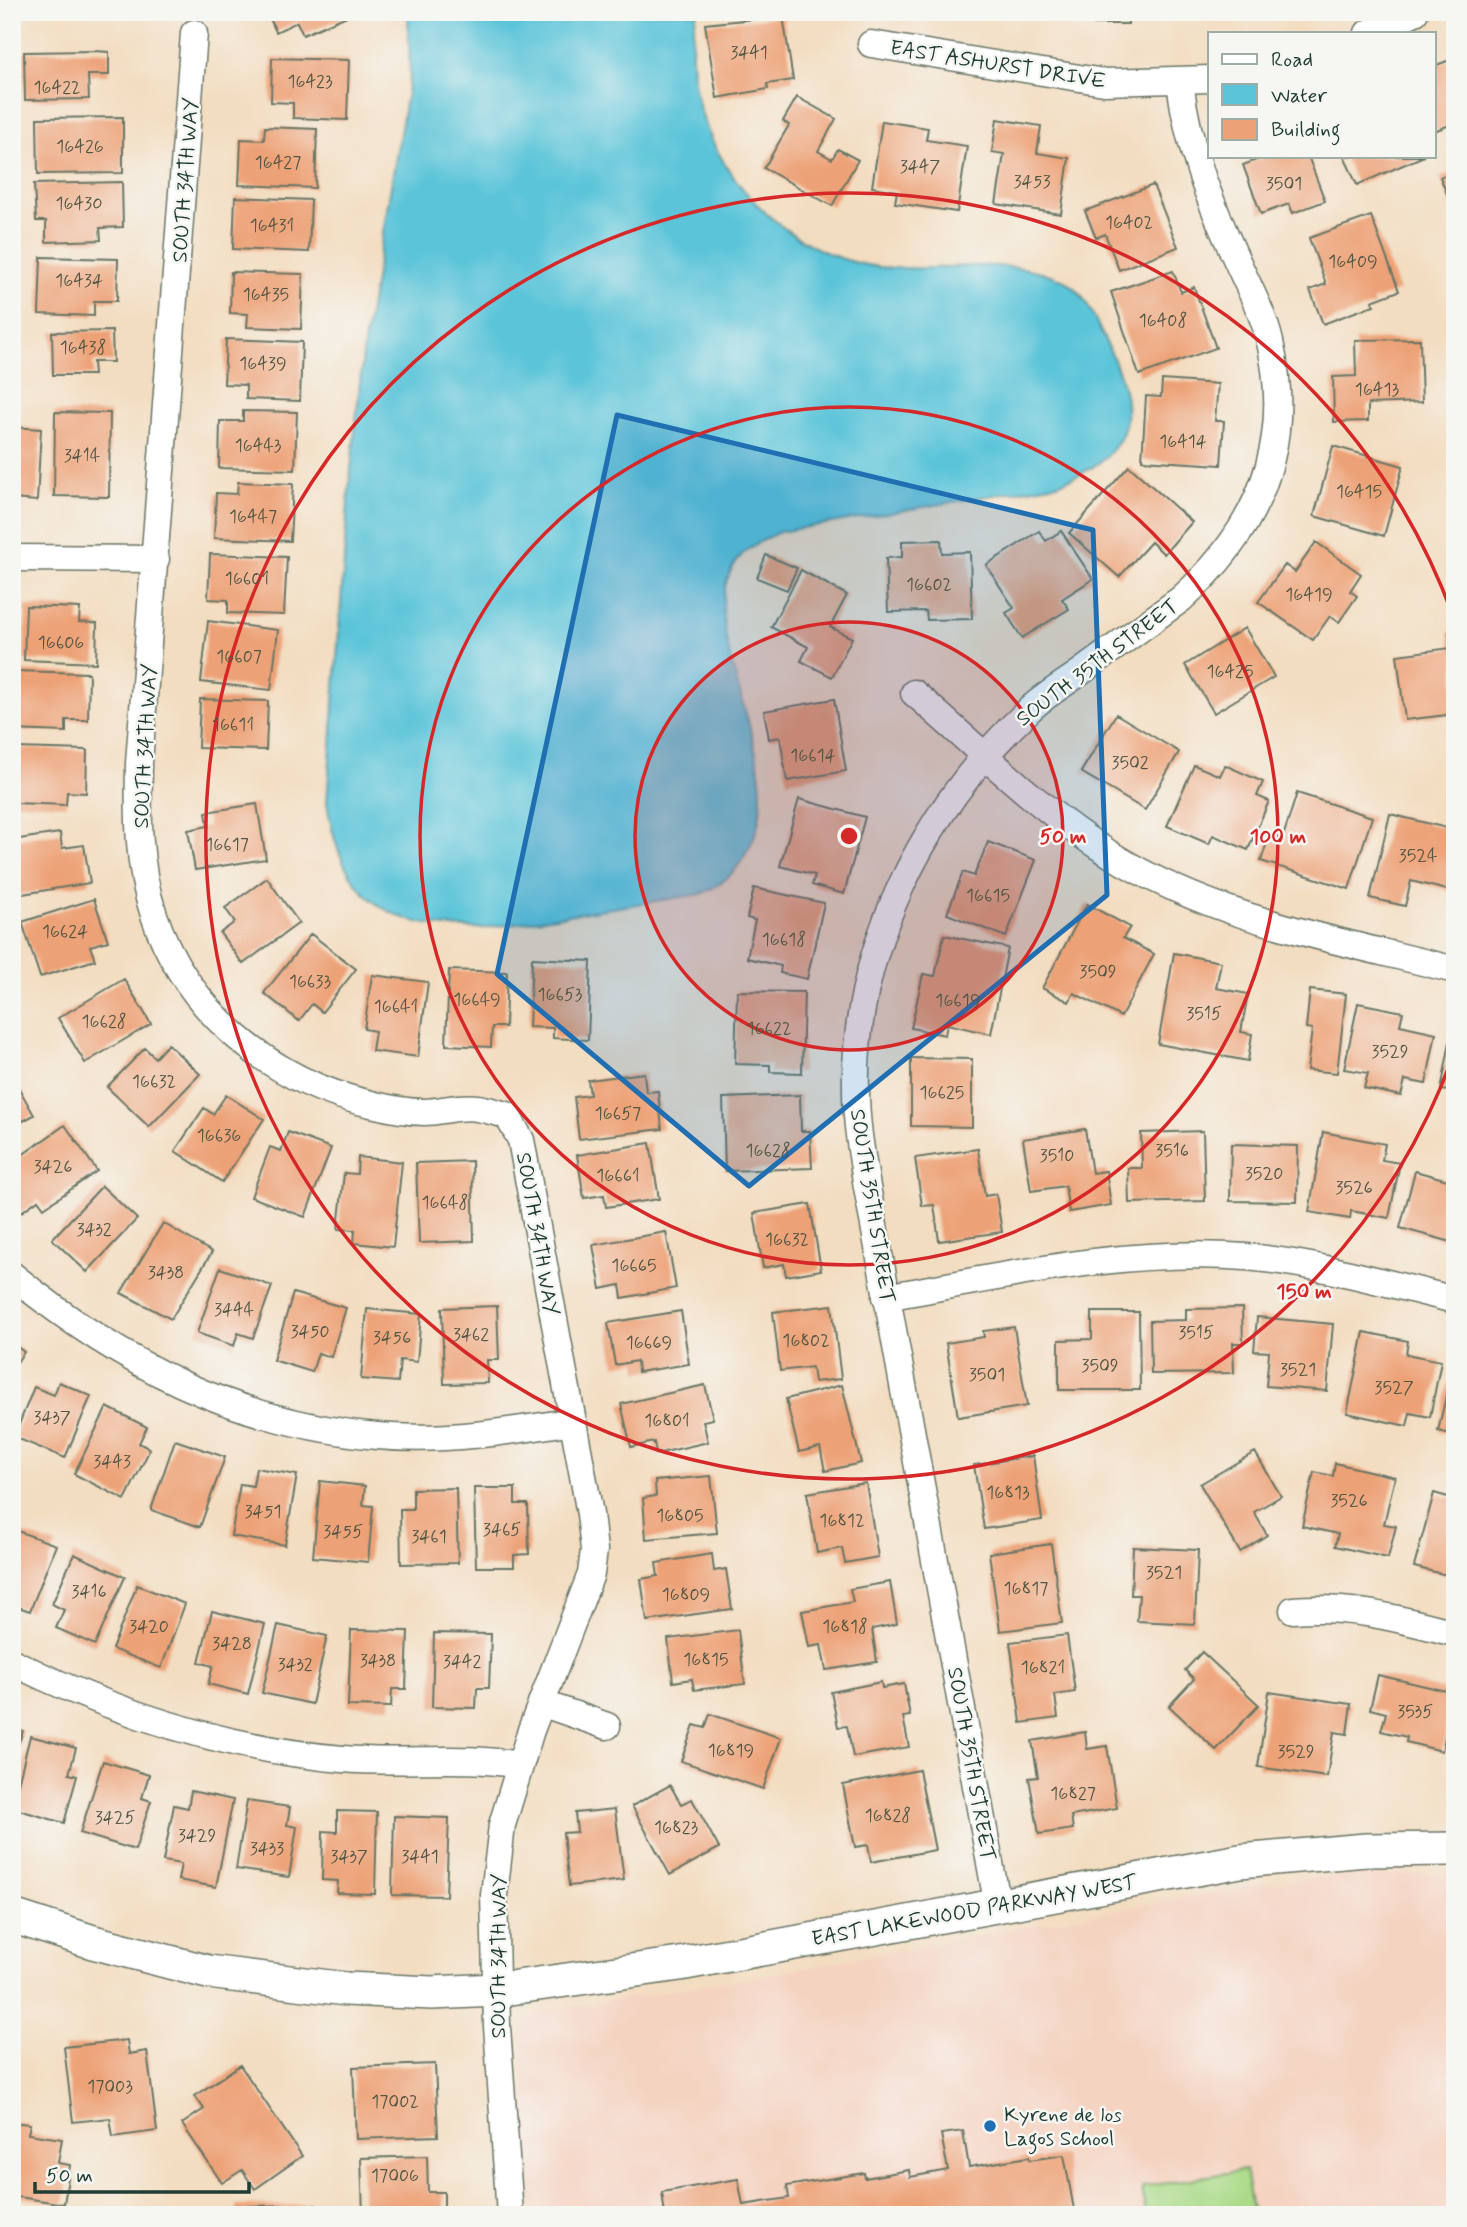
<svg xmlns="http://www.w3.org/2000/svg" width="1467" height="2227" font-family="Mynerve,sans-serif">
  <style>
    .built { fill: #f5d3c1 }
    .green { fill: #abda88; stroke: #658c5e; stroke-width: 2 }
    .water { fill: #5cc4d9; stroke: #3e8086; stroke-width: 2 }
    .building { fill: #eda176 }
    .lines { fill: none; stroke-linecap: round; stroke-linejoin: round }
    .minor-casing { stroke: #697565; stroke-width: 29 }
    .tertiary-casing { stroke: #697565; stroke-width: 36 }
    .minor { stroke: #fff; stroke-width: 26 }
    .tertiary { stroke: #fff; stroke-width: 33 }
    .marked { fill: #1f6fb2; fill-opacity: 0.2; stroke: #1f6fb2; stroke-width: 5; stroke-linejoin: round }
    .ring { fill: none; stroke: #d62828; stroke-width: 3.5 }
    .poi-dot { fill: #1f6fb2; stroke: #f6f6f2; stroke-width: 2.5 }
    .labels { text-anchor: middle; stroke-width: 5; stroke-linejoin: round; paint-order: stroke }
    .number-label { font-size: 18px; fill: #525644 }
    .street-label { font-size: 21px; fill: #1f3d34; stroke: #f6f6f2 }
    .poi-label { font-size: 21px; fill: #1f3d34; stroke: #f6f6f2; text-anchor: start }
    .centre { fill: #d62828; stroke: #f6f6f2; stroke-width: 3.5 }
    .ring-label { font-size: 21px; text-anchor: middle; font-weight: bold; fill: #d62828; stroke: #f6f6f2; stroke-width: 5; stroke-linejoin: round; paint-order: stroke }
  </style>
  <rect width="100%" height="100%" fill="#f6f6f2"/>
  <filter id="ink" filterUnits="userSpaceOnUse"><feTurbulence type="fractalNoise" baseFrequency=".0143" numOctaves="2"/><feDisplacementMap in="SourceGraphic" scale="14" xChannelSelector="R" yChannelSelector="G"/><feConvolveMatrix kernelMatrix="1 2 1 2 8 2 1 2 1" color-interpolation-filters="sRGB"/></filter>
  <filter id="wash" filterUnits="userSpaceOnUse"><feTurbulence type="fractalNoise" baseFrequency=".00686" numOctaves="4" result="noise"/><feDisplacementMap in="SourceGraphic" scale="28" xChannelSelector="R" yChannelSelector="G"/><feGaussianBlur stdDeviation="1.57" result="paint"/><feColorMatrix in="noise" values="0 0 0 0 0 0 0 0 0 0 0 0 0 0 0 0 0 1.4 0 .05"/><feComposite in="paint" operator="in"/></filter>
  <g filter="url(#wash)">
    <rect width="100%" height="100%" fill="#f3ddc1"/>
    <path class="built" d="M1455,1874V2215H532L520,2036L525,2019L536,2013L776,1973L1251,1885L1349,1875Z"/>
    <path class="green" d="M1245,2170L1253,2215H1146L1142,2187Z"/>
    <path class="water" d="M408,12H697C669,127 763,253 879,267C938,274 1008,253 1063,280C1084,291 1092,313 1102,334C1138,406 1143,452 1057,484L779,532C765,539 749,546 739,558C684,624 792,756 752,842C738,870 729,881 701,894L485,928C389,931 340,899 327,802L349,488L364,344L410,75Z"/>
    <g id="blocks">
      <path class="building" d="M267,12H356L303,35L297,22L276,32Z
        M1020,12H1052L1051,19Z
        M1090,12H1128V24H1090Z
        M783,16L793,80L767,84L768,89L717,98L705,24Z
        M94,51L109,52V75H88L89,99L25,100L24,52Z
        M272,58L349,60L347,120L293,118V103L271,102Z
        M1455,58V123L1434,131V66Z
        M797,97L836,119L818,151L832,159L838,149L858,160L832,206L764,168L789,125L783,121Z
        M123,117V173L38,174L37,118Z
        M997,119L1041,126L1037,153L1069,158L1061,214L996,204L1004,154L992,152Z
        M882,121L928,128L926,140L967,146L957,212L895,203L897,191L872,187Z
        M265,127L317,129L315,188L239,185L241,139L264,140Z
        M1267,156H1308L1325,201L1293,213L1289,204L1261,214L1243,165Z
        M1344,156H1424L1357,185Z
        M1455,171V213L1440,177Z
        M122,182L123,227L100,228L101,240L46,242V221H36L34,184Z
        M1153,185L1178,247L1119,270L1105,234L1096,238L1085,211Z
        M235,197L311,200L309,252L233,249Z
        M1371,216L1399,291L1372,301L1374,305L1323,324L1310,290L1326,284L1309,238Z
        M41,257L118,259L117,301H94V316L39,314Z
        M1173,271L1181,292L1194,287L1216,348L1139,375L1111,292Z
        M231,272L303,274L301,329L247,327L248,314L230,313Z
        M112,331L113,362H93L94,375H53L52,332Z
        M226,339L302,342L300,401L246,399V385L224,384Z
        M1420,339L1422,402L1368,404V421L1334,422L1333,377L1356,376L1355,340Z
        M1162,380L1218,384L1215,421H1224L1221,465L1142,460L1146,396L1161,397Z
        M243,411L297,412L295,470L219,468L220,421H243Z
        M55,412L110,413L109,497L54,496Z
        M12,427L41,429L37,501L12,499Z
        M1333,446L1403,466L1384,536L1314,516Z
        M1129,466L1192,522L1164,554L1151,542L1119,577L1069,533Z
        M238,482L293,484L290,541L214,538L216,493L237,494Z
        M1039,531L1046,541L1061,531L1093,579L1062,599L1069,609L1022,638L1006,613L1014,608L986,565Z
        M941,540L942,553L970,552L972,619L927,620L926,611L888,612L886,558L902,557V541Z
        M1316,542L1361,574L1350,591L1357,596L1339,622L1330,616L1313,640L1258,602L1285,565L1295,572Z
        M210,554L287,557L284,615L228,613V600L208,599Z
        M766,555L797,568L787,590L757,578Z
        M801,570L847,595L830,627L852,638L832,677L801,661L808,647L771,627Z
        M26,606L80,608L79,622L97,623L96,663L24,660Z
        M208,621L278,630L271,690L201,682Z
        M1245,628L1274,677L1214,713L1185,665Z
        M1449,632H1455V714L1405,720L1397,655L1451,648Z
        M12,671L89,673L88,720H66V732L12,730Z
        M200,699L268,701L266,750L198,748Z
        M834,699L846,771L787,781L780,737L769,739L764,711Z
        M1116,714L1179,752L1145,810L1081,772Z
        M16,748L87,750L86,793L67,792L66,805L14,803Z
        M1194,765L1220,776L1225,765L1263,782L1257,796L1269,801L1248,850L1213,835L1209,844L1167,826Z
        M1297,793L1372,817L1349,889L1261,861L1270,833L1283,837Z
        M799,799L865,817L844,894L812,885L815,875L780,866Z
        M257,804L266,859L195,870L188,830L208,826L206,812Z
        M1390,814L1455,830V892L1411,881L1405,906L1370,898Z
        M60,833L62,848L84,845L90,883L16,895L12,840Z
        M988,842L1036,860L1006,937L947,914L963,872L974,876Z
        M267,878L299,923L243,964L220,933L235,922L225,908Z
        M754,888L824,903L807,979L780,973L781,966L747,958L755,920L747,918Z
        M94,899L108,941L90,946L95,960L40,977L22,922Z
        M1087,904L1130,927L1123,938L1154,954L1121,1017L1074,993L1069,1002L1042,988Z
        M311,934L356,969L322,1012L312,1004L299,1021L264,993Z
        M944,935L1008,948L991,1034L947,1024L945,1035L911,1028L923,974L935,976Z
        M1174,953L1221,962L1216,988L1248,994L1241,1032L1252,1034L1248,1061L1158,1044Z
        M532,958L591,961L588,1040L553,1038V1028L529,1027Z
        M449,970L507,972L505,1027H492L491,1047L446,1045Z
        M372,975L428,982L418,1057L372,1051L375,1031L364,1029Z
        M124,979L151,1024L85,1063L58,1018Z
        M1310,990L1346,994L1337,1073L1307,1070L1312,1029L1306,1028Z
        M737,991L804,992L802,1073L770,1072V1065L735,1064Z
        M1358,1003L1403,1012L1400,1025L1436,1033L1426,1084L1405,1080L1401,1096L1364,1088L1368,1073L1344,1069Z
        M1452,1031L1455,1032V1092L1441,1090Z
        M168,1044L200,1074L149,1127L107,1087L145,1048L155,1058Z
        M911,1058L972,1059V1127L911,1126Z
        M644,1073L646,1092L658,1091L662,1129L579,1139L574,1097L590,1095L588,1080Z
        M12,1076L34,1115L12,1127Z
        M226,1095L264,1119L222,1182L175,1151L204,1108L213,1114Z
        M800,1095L801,1131H810L812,1168L725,1171L723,1098Z
        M65,1125L97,1171L44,1208L38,1200L20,1213L12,1201V1162Z
        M1085,1129L1092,1173L1106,1171L1111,1205L1069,1212L1065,1186L1031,1191L1023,1139Z
        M1203,1131L1205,1201L1129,1203L1128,1168H1142L1141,1133Z
        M288,1132L331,1148L305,1217L251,1197L270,1147L281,1151Z
        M1323,1132L1385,1144L1382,1160L1400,1163L1389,1218L1351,1211L1350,1219L1309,1212Z
        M650,1143L659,1199L606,1207L604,1195L584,1198L577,1155Z
        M1231,1144L1298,1146L1297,1202L1230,1201Z
        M978,1149L985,1196L996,1194L1002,1232L939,1241L934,1205L922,1206L915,1158Z
        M358,1157L402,1162L393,1247L354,1243L355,1230L338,1229L344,1173L357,1174Z
        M472,1161L474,1241L419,1243L416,1163Z
        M1415,1171L1455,1182V1243L1400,1228Z
        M102,1186L137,1219L87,1272L52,1239Z
        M810,1204L821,1270L786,1276L784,1264L763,1268L754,1213Z
        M163,1223L212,1252L171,1319L121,1293Z
        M666,1232L676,1288L622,1298L620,1285L601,1289L593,1245Z
        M220,1268L272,1286L253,1338L238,1333L234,1346L197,1333Z
        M293,1293L346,1308L331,1357L318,1353L312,1372L273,1360Z
        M832,1305L841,1379L814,1382L812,1367L780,1371L773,1312Z
        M497,1306L499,1360H487L488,1383L444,1384L442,1308Z
        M1242,1308L1243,1343H1233L1234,1373L1151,1374L1150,1321L1186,1320V1309Z
        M367,1309L421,1314L417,1362L400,1360L398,1382L361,1379Z
        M681,1311L689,1364L638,1372L637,1361L615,1365L608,1323Z
        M1092,1312H1139L1140,1390H1059V1340L1092,1339Z
        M1257,1317L1333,1324L1327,1391L1266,1386L1269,1352L1254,1351Z
        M1014,1327L1027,1406L958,1417L946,1343L984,1337L983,1331Z
        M1364,1332L1408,1341L1406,1354L1441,1361L1430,1417L1410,1413L1407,1426L1347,1413Z
        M12,1343L24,1352L12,1369Z
        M1455,1357V1435L1438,1431Z
        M59,1382L91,1396L65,1458L14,1437L34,1387L54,1395Z
        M705,1385L713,1419L703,1421L708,1442L656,1454L654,1442L631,1447L621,1404Z
        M842,1385L861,1463L825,1471L820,1447L799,1452L786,1399Z
        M107,1407L147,1427L139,1443L150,1449L125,1500L74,1474Z
        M175,1440L225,1457L200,1527L151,1510Z
        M1255,1452L1281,1496L1254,1512L1267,1535L1240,1552L1200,1484Z
        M1033,1456L1042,1520L984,1529L974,1465Z
        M1335,1463L1395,1477L1384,1524L1396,1526L1388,1558L1335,1546L1338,1534L1302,1526L1314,1472L1333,1476Z
        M256,1468L297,1475L285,1545L231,1536L240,1484L253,1486Z
        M711,1476L717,1533L646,1539L643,1498L656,1496L655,1481Z
        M320,1481L365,1486L363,1505L373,1506L368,1562L313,1557Z
        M866,1483L878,1557L845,1563L842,1548L817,1553L807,1493Z
        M456,1488L458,1563L401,1564L400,1509H413V1489Z
        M474,1488H515V1504H528L529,1554L514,1555V1567H476Z
        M1434,1493L1455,1499V1577L1414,1567Z
        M12,1529L56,1545L30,1611L12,1605Z
        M1051,1544L1062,1623L1000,1631L989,1553Z
        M1133,1547L1198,1550L1195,1624L1137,1621L1139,1595H1131Z
        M74,1554L125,1577L95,1645L56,1628L64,1610L52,1604Z
        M712,1554L714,1571L726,1569L732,1609L647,1621L641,1579L658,1576L656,1563Z
        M890,1582L897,1624L872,1629L877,1662L826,1670L821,1645L809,1647L802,1611L853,1602L850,1589Z
        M137,1585L185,1604L161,1668L112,1649Z
        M212,1611L265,1624L248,1694L208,1684L213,1666L199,1662Z
        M278,1625L327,1636L312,1704L262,1693Z
        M351,1630L408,1631L406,1689H392L391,1707L348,1706Z
        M738,1630L745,1684L694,1690L692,1679L673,1682L668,1639Z
        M434,1633L491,1634L489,1688H477L476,1708L432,1707Z
        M1067,1635L1075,1692L1055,1695L1058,1718L1021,1723L1010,1642Z
        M1202,1652L1259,1705L1216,1750L1169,1706L1194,1679L1185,1670Z
        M1378,1675L1455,1693L1442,1751L1406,1742L1407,1737L1381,1731L1386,1713L1370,1709Z
        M881,1682L882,1688L904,1684L910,1716L903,1717L909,1747L853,1757L847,1726L838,1727L831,1692Z
        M1269,1692L1351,1704L1347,1734L1334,1732L1327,1777L1258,1767Z
        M710,1714L781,1738L763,1789L681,1761L694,1725L705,1728Z
        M12,1727L23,1731L13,1759H12Z
        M1085,1732L1087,1749L1107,1746L1117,1808L1071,1816L1073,1829L1039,1834L1029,1778L1038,1777L1032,1741Z
        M30,1736L76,1748L69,1774L77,1776L64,1823L12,1808Z
        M103,1761L149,1775L142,1798L151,1801L135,1850L80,1833Z
        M919,1770L935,1850L871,1862L868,1845L855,1847L843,1785Z
        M670,1785L681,1804L692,1799L719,1848L670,1875L632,1806Z
        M191,1791L233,1800L216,1887L178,1880L181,1864L163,1861L174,1805L188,1808Z
        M247,1801L290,1807L287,1825L297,1827L289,1877L236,1869Z
        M615,1809L624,1880L569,1886L563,1833L577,1832L575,1813Z
        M337,1811L377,1812L375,1894L337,1893L338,1881L322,1880L323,1831L337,1832Z
        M394,1816L449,1818L446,1896L392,1895Z
        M127,2040L129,2054L147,2051L157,2131L113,2137L110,2118L73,2122L64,2047Z
        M435,2064L438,2136L356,2139L353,2067Z
        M240,2065L302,2156L255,2189L242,2170L222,2183L182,2124L204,2109L195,2096Z
        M12,2122L30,2124L28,2134L62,2139L58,2163L70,2165L64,2204L12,2196Z
        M963,2131L969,2167L1029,2157L1030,2160L1064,2155L1075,2215H665L662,2192L738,2179L743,2205L789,2198L787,2186L864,2173L865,2178L909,2170L910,2177L948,2170L941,2134Z
        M427,2156L428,2192H444V2215H363L361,2158Z
        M316,2205V2215H237L236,2206Z"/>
    </g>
  </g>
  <g filter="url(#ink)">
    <use href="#blocks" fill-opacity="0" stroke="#697565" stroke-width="2"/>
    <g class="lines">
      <g class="minor-casing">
        <path id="minor" d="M194,33L139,763C138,813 137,866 154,915C187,1012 272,1082 371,1104C387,1108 407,1112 424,1112C441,1112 460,1105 477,1108C487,1109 497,1113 507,1115L521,1140L590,1514L594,1550L591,1574L531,1730L502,1825L494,1895L495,1934L497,2026L510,2215
          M1368,33L1415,12
          M871,44L1104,82L1210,79
          M12,558L156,559
          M914,693C978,748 1038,809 1110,854C1213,919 1338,940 1455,970
          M12,1275C120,1364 236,1423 377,1436C442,1442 508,1432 573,1421
          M886,1297C1006,1276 1124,1248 1246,1257C1317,1263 1386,1283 1455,1300
          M1293,1610C1352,1605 1398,1619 1455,1633
          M12,1662C117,1714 227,1749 343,1759C402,1764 462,1755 519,1765
          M541,1703L607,1726
          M998,1907L867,1187C862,1156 856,1124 856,1092C852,949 925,808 1027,712C1042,697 1061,686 1078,674C1112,649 1147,624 1181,599C1258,530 1294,446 1270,342C1264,315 1249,288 1238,263C1210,202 1188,149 1180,82"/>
      </g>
      <g class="tertiary-casing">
        <path id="tertiary" d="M12,1916L93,1942L208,1972L346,1989L432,1993L496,1990L680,1964L1240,1861L1366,1850L1455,1849"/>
      </g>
      <use href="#minor" class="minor"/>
      <use href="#tertiary" class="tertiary"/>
    </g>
  </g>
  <path class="marked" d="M617,415L1093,530L1107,895L749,1186L497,974Z"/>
  <circle cx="849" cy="836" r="214" fill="#d62828" fill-opacity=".12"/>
  <g class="ring">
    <circle cx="849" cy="836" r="214"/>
    <circle cx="849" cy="836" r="429"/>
    <path d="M1453 1056A643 643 0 1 1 1453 616"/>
  </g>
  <circle class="poi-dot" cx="990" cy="2126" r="7"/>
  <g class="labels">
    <g class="number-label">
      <text x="749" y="58">3441</text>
      <text x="310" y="87">16423</text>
      <text x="57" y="93">16422</text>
      <text x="80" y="152">16426</text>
      <text x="278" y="168">16427</text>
      <text x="920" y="172">3447</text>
      <text x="1032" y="187">3453</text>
      <text x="1284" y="189">3501</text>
      <text x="79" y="209">16430</text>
      <text x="1129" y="228">16402</text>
      <text x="272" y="231">16431</text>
      <text x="1353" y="267">16409</text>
      <text x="79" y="286">16434</text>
      <text x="266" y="300">16435</text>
      <text x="1163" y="326">16408</text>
      <text x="83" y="353">16438</text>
      <text x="263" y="369">16439</text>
      <text x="1377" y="395">16413</text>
      <text x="1183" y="447">16414</text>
      <text x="258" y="451">16443</text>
      <text x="82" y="461">3414</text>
      <text x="1359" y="497">16415</text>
      <text x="253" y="522">16447</text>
      <text x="247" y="584">16601</text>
      <text x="929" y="590">16602</text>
      <text x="1309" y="600">16419</text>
      <text x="61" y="648">16606</text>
      <text x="239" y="662">16607</text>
      <text x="1230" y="677">16425</text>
      <text x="233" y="730">16611</text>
      <text x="813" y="761">16614</text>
      <text x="1130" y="768">3502</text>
      <text x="227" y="850">16617</text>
      <text x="1418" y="861">3524</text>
      <text x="988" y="901">16615</text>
      <text x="65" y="937">16624</text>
      <text x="784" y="945">16618</text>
      <text x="1098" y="977">3509</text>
      <text x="310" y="987">16633</text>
      <text x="560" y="1000">16653</text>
      <text x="477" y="1005">16649</text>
      <text x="958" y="1006">16619</text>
      <text x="396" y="1012">16641</text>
      <text x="1204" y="1019">3515</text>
      <text x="104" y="1027">16628</text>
      <text x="769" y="1034">16622</text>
      <text x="1390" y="1057">3529</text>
      <text x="154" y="1087">16632</text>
      <text x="942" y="1098">16625</text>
      <text x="618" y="1119">16657</text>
      <text x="219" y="1141">16636</text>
      <text x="768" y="1156">16628</text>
      <text x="1172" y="1156">3516</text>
      <text x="1057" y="1161">3510</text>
      <text x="53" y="1172">3426</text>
      <text x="1264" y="1179">3520</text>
      <text x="618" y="1181">16661</text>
      <text x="1354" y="1193">3526</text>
      <text x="445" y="1208">16648</text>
      <text x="94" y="1235">3432</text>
      <text x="787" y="1245">16632</text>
      <text x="634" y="1271">16665</text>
      <text x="166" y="1278">3438</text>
      <text x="234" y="1315">3444</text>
      <text x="310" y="1337">3450</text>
      <text x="1196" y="1338">3515</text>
      <text x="471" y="1340">3462</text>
      <text x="392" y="1343">3456</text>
      <text x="806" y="1346">16802</text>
      <text x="649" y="1348">16669</text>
      <text x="1100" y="1371">3509</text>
      <text x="1298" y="1375">3521</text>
      <text x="987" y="1380">3501</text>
      <text x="1394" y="1393">3527</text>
      <text x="52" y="1423">3437</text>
      <text x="667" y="1426">16801</text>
      <text x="112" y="1467">3443</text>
      <text x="1008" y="1498">16813</text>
      <text x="1349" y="1506">3526</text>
      <text x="263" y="1517">3451</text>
      <text x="680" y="1521">16805</text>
      <text x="842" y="1526">16812</text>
      <text x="502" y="1535">3465</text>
      <text x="343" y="1537">3455</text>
      <text x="429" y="1542">3461</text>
      <text x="1164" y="1578">3521</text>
      <text x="1026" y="1594">16817</text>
      <text x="89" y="1597">3416</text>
      <text x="686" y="1600">16809</text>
      <text x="149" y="1632">3420</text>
      <text x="845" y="1632">16818</text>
      <text x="232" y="1649">3428</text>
      <text x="706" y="1665">16815</text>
      <text x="378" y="1666">3438</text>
      <text x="462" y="1667">3442</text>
      <text x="295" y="1670">3432</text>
      <text x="1043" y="1673">16821</text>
      <text x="1415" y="1717">3535</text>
      <text x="731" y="1756">16819</text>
      <text x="1296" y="1757">3529</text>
      <text x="1073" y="1799">16827</text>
      <text x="888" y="1821">16828</text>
      <text x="115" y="1823">3425</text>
      <text x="676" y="1833">16823</text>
      <text x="197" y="1841">3429</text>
      <text x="267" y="1854">3433</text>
      <text x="349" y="1862">3437</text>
      <text x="420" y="1862">3441</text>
      <text x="110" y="2092">17003</text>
      <text x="395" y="2107">17002</text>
      <text x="395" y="2181">17006</text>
    </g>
    <g class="street-label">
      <text transform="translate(998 64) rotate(9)" y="7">EAST ASHURST DRIVE</text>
      <text transform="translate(185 180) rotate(-86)" y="7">SOUTH 34TH WAY</text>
      <text transform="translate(1097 662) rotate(-37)" y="7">SOUTH 35TH STREET</text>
      <text transform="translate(145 746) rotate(-87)" y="7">SOUTH 34TH WAY</text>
      <text transform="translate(873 1206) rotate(81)" y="7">SOUTH 35TH STREET</text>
      <text transform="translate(538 1234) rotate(80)" y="7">SOUTH 34TH WAY</text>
      <text transform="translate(972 1764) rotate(80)" y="7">SOUTH 35TH STREET</text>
      <text transform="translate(974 1910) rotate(-10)" y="7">EAST LAKEWOOD PARKWAY WEST</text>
      <text transform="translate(498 1956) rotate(-90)" y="7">SOUTH 34TH WAY</text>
    </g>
    <g class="poi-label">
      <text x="1004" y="2121">Kyrene de los<tspan x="1004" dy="24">Lagos School</tspan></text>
    </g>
  </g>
  <circle cx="849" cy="836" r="10" class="centre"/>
  <g class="ring-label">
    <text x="1063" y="843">50 m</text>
    <text x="1278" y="843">100 m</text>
    <text x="1304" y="1298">150 m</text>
  </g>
  <rect width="1467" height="2227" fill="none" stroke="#f6f6f2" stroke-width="42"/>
  <rect x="1208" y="32" width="228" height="126" fill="#f6f6f2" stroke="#a0aca6" stroke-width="2"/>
  <rect x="1222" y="54" width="35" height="10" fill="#ffffff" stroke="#a0aca6" stroke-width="2"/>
  <text x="1271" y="66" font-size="21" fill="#1f3d34">Road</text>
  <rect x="1222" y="84" width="35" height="21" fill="#5cc4d9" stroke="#a0aca6" stroke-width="2"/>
  <text x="1271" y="102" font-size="21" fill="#1f3d34">Water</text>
  <rect x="1222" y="119" width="35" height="21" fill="#eda176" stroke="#a0aca6" stroke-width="2"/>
  <text x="1271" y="136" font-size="21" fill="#1f3d34">Building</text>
  <path d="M35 2182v10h214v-10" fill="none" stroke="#1f3d34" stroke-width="3.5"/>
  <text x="46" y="2182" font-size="21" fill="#1f3d34" stroke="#f6f6f2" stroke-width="5" paint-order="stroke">50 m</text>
</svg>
